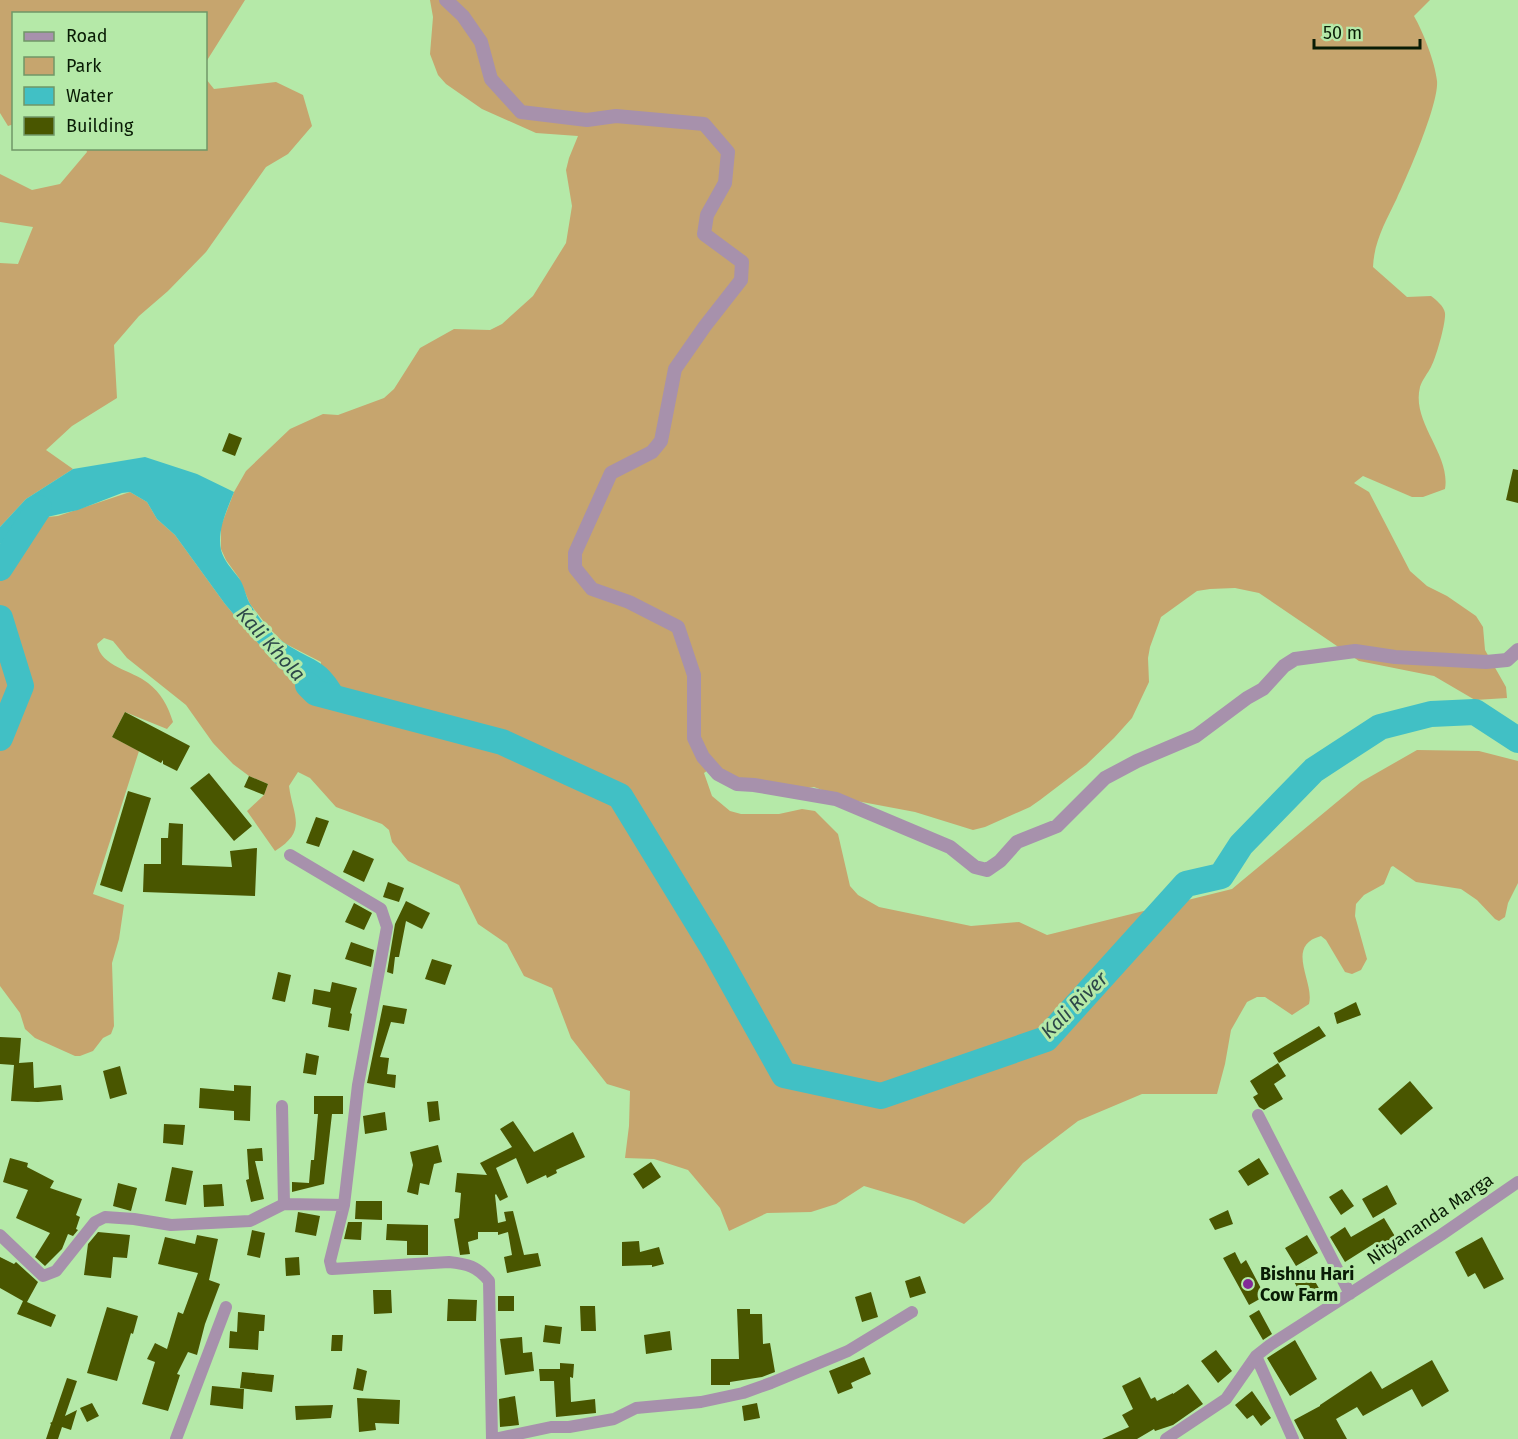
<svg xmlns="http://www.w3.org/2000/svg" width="1518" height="1439" font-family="'Fira Sans',sans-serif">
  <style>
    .green { fill: #c6a56e }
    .water { fill: #41c0c5 }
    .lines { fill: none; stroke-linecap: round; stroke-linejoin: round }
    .river { stroke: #41c0c5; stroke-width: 26 }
    .building { fill: #495600 }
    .minor { stroke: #a791ac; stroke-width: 12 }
    .tertiary { stroke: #a791ac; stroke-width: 14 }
    .poi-dot { fill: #822a97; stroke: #b5e9a8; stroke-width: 2 }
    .labels { text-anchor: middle; stroke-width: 6; stroke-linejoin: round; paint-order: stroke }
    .street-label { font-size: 18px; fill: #091c05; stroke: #b5e9a8 }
    .poi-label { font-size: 18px; font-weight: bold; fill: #091c05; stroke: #b5e9a8; text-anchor: start }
    .water-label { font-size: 20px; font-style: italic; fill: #2c4749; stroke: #b5e9a8 }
  </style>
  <rect width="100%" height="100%" fill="#b5e9a8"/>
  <path class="green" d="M0,0H245L206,62V14H14V124L8,126L0,113Z
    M430,0H1430L1414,16C1423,32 1435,62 1437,81C1439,103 1408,175 1397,198C1386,221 1374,241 1373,267L1407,297L1431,296C1436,300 1444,306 1445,313C1446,323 1436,358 1431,367C1428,373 1422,380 1420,387C1411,423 1451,454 1445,489L1423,497H1412L1363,476L1354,483L1369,492L1410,571L1427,586L1447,596L1476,616L1483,627L1485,650L1506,687L1507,698L1475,700L1434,676L1359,661L1259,593L1235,588L1210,589L1197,591L1161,617L1150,647L1148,658L1149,682L1132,718L1114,738L1086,765L1040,800L1030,807L985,827L973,830L915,812L846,799L814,787L802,789L749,786L715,765L704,773L712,796L730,811L741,814H779L802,809L815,811L838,834L850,886L858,895L879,907L971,926L1019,922L1047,935L1232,889L1361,782L1417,750L1479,751L1518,761V883L1508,903L1505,917L1499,921L1495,919L1477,900L1461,889L1416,882L1393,866L1391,867L1384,884L1364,895L1356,904L1355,916L1367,959L1361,970L1352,974L1345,972L1326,940L1321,936C1284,946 1315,982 1309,1004L1292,1015L1265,997H1257L1247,1002L1231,1030L1225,1064L1217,1094H1142L1078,1121L1023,1163L990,1202L964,1224L914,1201L864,1186L836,1204L811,1212L767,1213L729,1231L720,1208L688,1170L654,1159L625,1158L629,1126L630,1091L607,1084L571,1038L552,988L524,976L507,944L478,924L459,885L408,861L392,842L389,830L382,824L336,807L310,778L298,772L289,786C293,817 308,830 275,851L247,811L264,795L268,784L249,776L233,764L213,743L186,705L127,658L113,641L104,638L97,644C101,667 132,670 148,683C161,693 168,706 173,722L167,729L125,712L112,737L139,751L93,894L124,905L119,939L112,963L114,1026L111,1034L103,1038L93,1051L80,1056H75L35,1038L25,1029L20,1013L0,986V544L28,535L47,517L58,516L130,492L147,502L157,519L175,535L225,604L275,663L318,701L321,662L284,643L268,627L250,604L239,578L226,560L221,549V526L234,492L246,471L290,429L323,414L338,415L384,398L394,389L420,348L454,329L490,330L502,324L533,296L566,243L572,206L566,170L569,158L578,136L536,133L482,109L446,84L438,75L430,54L433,17Z
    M206,79L214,89L276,82L303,95L312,126L288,154L266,167L206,252L168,291L139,316L114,345L117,398L72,426L46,450L73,469L26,499L0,527V263L18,264L33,227L0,222V174L32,190L60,184L87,152L86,149L206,148Z"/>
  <path class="water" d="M145,457L197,474L234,492C227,510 217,530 221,550C224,561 232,569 238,577C244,584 245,594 249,602C257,616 272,636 286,644C312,661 325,659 342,688L334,707L318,701L275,663L225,604L175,535L157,519L147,502L130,492L122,493L78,510L47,517L28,535L0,544V527L26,499L73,469Z"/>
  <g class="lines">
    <path class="river" d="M0,568L39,508
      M0,618L21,686L0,738
      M308,685L316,693L502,742L620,796L713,948L784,1075L881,1096L1046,1039L1186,884L1221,876L1241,845L1314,770L1380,727L1431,714L1475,712L1518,740"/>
  </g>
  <path class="building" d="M229,433L242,438L235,456L222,451Z
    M1513,469L1518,470V503L1506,500Z
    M125,712L190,746L177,771L163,764V760L161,763L112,737Z
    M209,773L252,826L234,841L190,788Z
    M249,776L268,784L264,795L244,787Z
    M128,791L151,798L122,892L100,885Z
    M316,817L329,821L319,847L306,843Z
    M169,823L183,824L182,865L232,867L230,851L257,848L255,896L143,892L144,864H161V838H168Z
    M353,850L374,859L364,882L343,872Z
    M388,882L404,888L399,902L383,897Z
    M406,901L430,913L422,929L406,921L399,957H395L393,974L387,972L395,924Z
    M354,903L372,913L364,930L345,922Z
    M351,942L374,950L371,967L345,959Z
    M432,959L452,965L445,985L425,979Z
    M278,972L291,975L285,1002L272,999Z
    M332,982L357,988L350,1013L352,1014L349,1031L328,1027L331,1008L312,1004L314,989L330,992Z
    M1356,1002L1361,1015L1337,1024L1334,1013Z
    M383,1005L407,1009L404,1024L391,1022L380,1057L389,1058L387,1074L396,1075L395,1088L367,1083Z
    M1319,1026L1326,1036L1279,1063L1273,1053Z
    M0,1037L21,1038L19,1063L33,1062L34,1088L61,1085L63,1100L38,1102L11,1101L14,1065L0,1064Z
    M306,1053L319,1056L316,1075L303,1073Z
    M1278,1063L1286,1076L1274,1084L1283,1099L1264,1110L1259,1107L1253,1097L1258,1094L1250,1081Z
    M120,1066L127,1094L110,1099L103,1071Z
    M1410,1081L1433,1108L1401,1135L1378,1109Z
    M234,1085L251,1086L250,1121L234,1120V1111L199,1108L200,1088L234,1091Z
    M314,1096H343V1114H332L324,1184L292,1192V1182L309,1183L311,1160H314L318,1114H314Z
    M438,1101L440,1120L429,1122L427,1102Z
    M385,1112L387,1130L365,1134L363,1116Z
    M513,1121L534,1152L573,1132L585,1157L556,1170L557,1173L547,1178L546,1175L527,1184L516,1158L496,1168L508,1197L500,1201L496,1194L495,1195L498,1223L506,1221L504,1212L513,1211L524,1255L538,1253L541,1266L507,1273L504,1257L512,1255L508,1232L498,1235V1232H478V1239L468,1242L470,1254L460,1255L454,1219L459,1218L461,1193L455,1192L457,1173L487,1175L480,1163L512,1147L500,1129Z
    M164,1124L185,1125L183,1145L163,1143Z
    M438,1145L442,1162L434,1164L429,1185L420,1183L418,1195L407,1192L413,1165L410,1152Z
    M262,1148L263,1161H255L264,1199L251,1202L246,1180L249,1179L247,1149Z
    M10,1158L28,1163L27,1167L54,1181L50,1188L82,1199L76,1215L80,1217L76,1229L78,1230L73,1236L68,1234L62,1249L45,1266L35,1257L50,1233L16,1218L28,1190L3,1182Z
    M1259,1158L1269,1174L1248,1186L1238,1171Z
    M651,1162L661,1177L643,1189L633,1174Z
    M172,1167L193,1171L186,1205L165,1201Z
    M118,1183L137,1188L131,1211L113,1206Z
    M222,1184L224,1206L204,1207L203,1185Z
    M1387,1185L1397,1204L1373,1218L1362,1199Z
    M1342,1189L1354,1206L1341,1215L1329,1197Z
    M356,1201H382V1220L355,1219Z
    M1228,1210L1233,1224L1215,1230L1209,1219Z
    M298,1212L320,1216L316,1236L295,1232Z
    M1384,1218L1396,1238L1378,1249L1375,1243L1345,1262L1330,1237L1345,1227L1351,1237Z
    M348,1222H362L361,1240L344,1239Z
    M387,1224L428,1225V1255H407V1241L386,1240Z
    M252,1230L265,1233L260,1258L247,1255Z
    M98,1232L130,1235L127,1258L113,1257L111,1278L84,1275L88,1244Z
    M197,1235L218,1239L209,1280L220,1284L205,1324L197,1355L188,1352L177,1374L180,1375L168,1411L142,1404L155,1362L147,1359L155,1343L167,1349L178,1312L183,1314L198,1273L158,1264L165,1237L195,1244Z
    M1307,1235L1318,1253L1296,1266L1285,1248Z
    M1482,1237L1504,1279L1484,1289L1475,1273L1468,1277L1455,1252Z
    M639,1241L640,1252L659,1247L664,1264L652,1267V1265L622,1266V1242Z
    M1235,1252L1241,1264L1246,1260L1265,1296L1249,1305L1223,1258Z
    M0,1257L14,1264L16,1262L38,1282L27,1302L56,1315L51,1327L17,1314L23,1301L0,1288Z
    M299,1257L300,1275L286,1276L285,1258Z
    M1307,1267L1321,1292L1304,1300L1291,1276Z
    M920,1276L926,1293L910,1298L905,1281Z
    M373,1290H391L392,1313L374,1314Z
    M871,1292L878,1317L862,1322L855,1297Z
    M498,1296H514V1311H498Z
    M448,1299L477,1300L476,1321H447Z
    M580,1306H595L596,1331H581Z
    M107,1307L138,1316L133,1334L131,1333L117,1381L87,1373Z
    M737,1309H750V1314H762L763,1344L770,1343L775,1372L762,1377L730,1382V1385H711V1359H739Z
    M1259,1310L1272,1334L1263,1340L1249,1316Z
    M238,1312L265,1315L264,1331H259L258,1350L229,1348L230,1331L237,1332Z
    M545,1325L562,1327L560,1344L543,1342Z
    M670,1331L672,1350L646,1354L644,1335Z
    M332,1335H343L342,1351H331Z
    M522,1337L523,1353L532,1352L534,1371L505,1375L500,1339Z
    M1295,1340L1317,1379L1290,1396L1267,1358Z
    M1216,1350L1232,1371L1218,1383L1201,1361Z
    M864,1357L871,1374L851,1383L853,1388L838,1394L829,1371Z
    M1432,1360L1449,1391L1422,1407L1412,1389L1363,1416L1357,1407L1336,1419L1347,1439H1304L1294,1420L1320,1406V1405L1371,1371L1382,1389Z
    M560,1363L574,1364L573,1378L570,1377L571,1402L595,1399L596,1413L556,1417L554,1381H540L539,1369H560Z
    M357,1368L367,1371L363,1391L353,1389Z
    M242,1372L274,1375L272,1392L240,1388Z
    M1140,1377L1151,1399L1155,1397L1157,1401L1173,1393V1394L1188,1384L1203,1404L1173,1425L1155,1431L1154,1429L1137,1439H1102L1129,1427L1122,1415L1133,1409L1122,1386Z
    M67,1378L77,1381L65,1416L77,1410L71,1430L62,1427L58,1439H46L51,1424L50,1423L52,1422Z
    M212,1386L244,1389L243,1409L210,1405Z
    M1252,1391L1271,1418L1261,1426L1253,1415L1247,1419L1235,1405Z
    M515,1396L519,1425L500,1427L499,1399Z
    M357,1398L400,1400L399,1424L375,1423L376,1430L359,1432Z
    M92,1403L99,1416L87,1422L80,1408Z
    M757,1403L760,1418L744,1421L742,1406Z
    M333,1405L331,1418L296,1420L295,1406Z"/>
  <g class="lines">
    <path class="minor" d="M290,855L381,909L387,927L358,1085L344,1205L330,1261L332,1269L449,1262C467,1264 477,1266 489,1281L492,1439
      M282,1106L284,1204
      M1258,1115L1350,1294
      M0,1235L43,1276L56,1271L95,1222L105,1217L134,1219L171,1225L250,1221L284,1204L344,1205
      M1256,1356L1293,1439
      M176,1439L226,1307
      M494,1439L551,1427H569L614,1419L636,1408L701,1402L743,1393L771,1383L848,1351L912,1312
      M1166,1439L1226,1399L1256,1356L1270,1345L1441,1235L1518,1182"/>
    <path class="tertiary" d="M446,0L463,16L481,42L491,79L521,112L587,120L616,116L704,124L728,152L725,183L707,215L704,234L742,262L741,280L705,326L675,369L661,441L652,452L611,473L575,553V568L592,589L629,602L678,627L694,675V738L703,757L718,774L737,784L754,785L836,799L950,847L975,867L987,870L1000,861L1017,842L1057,826L1105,778L1137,761L1196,736L1247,698L1263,689L1284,666L1295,659L1355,651L1395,657L1486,662L1507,660L1518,650"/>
  </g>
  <circle class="poi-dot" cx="1248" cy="1284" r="6"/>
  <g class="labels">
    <g class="street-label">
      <text transform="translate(1430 1219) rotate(-34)" y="6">Nityananda Marga</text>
    </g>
    <g class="poi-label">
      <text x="1260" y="1280">Bishnu Hari<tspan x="1260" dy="21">Cow Farm</tspan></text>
    </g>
    <g class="water-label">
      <text transform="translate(271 644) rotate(48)" y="7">Kali Khola</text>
      <text transform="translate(1074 1005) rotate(-45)" y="7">Kali River</text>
    </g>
  </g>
  <rect x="12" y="12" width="195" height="138" fill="#b5e9a8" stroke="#709767" stroke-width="1.5"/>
  <rect x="24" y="32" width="30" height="9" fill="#a791ac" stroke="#709767" stroke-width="1.5"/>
  <text x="66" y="42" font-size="18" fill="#091c05">Road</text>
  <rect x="24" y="57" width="30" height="18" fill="#c6a56e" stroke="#709767" stroke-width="1.5"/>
  <text x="66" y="72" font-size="18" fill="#091c05">Park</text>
  <rect x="24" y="87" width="30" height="18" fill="#41c0c5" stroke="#709767" stroke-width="1.5"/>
  <text x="66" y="102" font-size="18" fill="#091c05">Water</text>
  <rect x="24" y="117" width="30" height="18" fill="#495600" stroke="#709767" stroke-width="1.5"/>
  <text x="66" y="132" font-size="18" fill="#091c05">Building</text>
  <path d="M1314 39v9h106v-9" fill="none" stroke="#091c05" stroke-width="3"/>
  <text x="1323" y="39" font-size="18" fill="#091c05" stroke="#b5e9a8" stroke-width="4.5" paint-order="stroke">50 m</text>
</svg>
